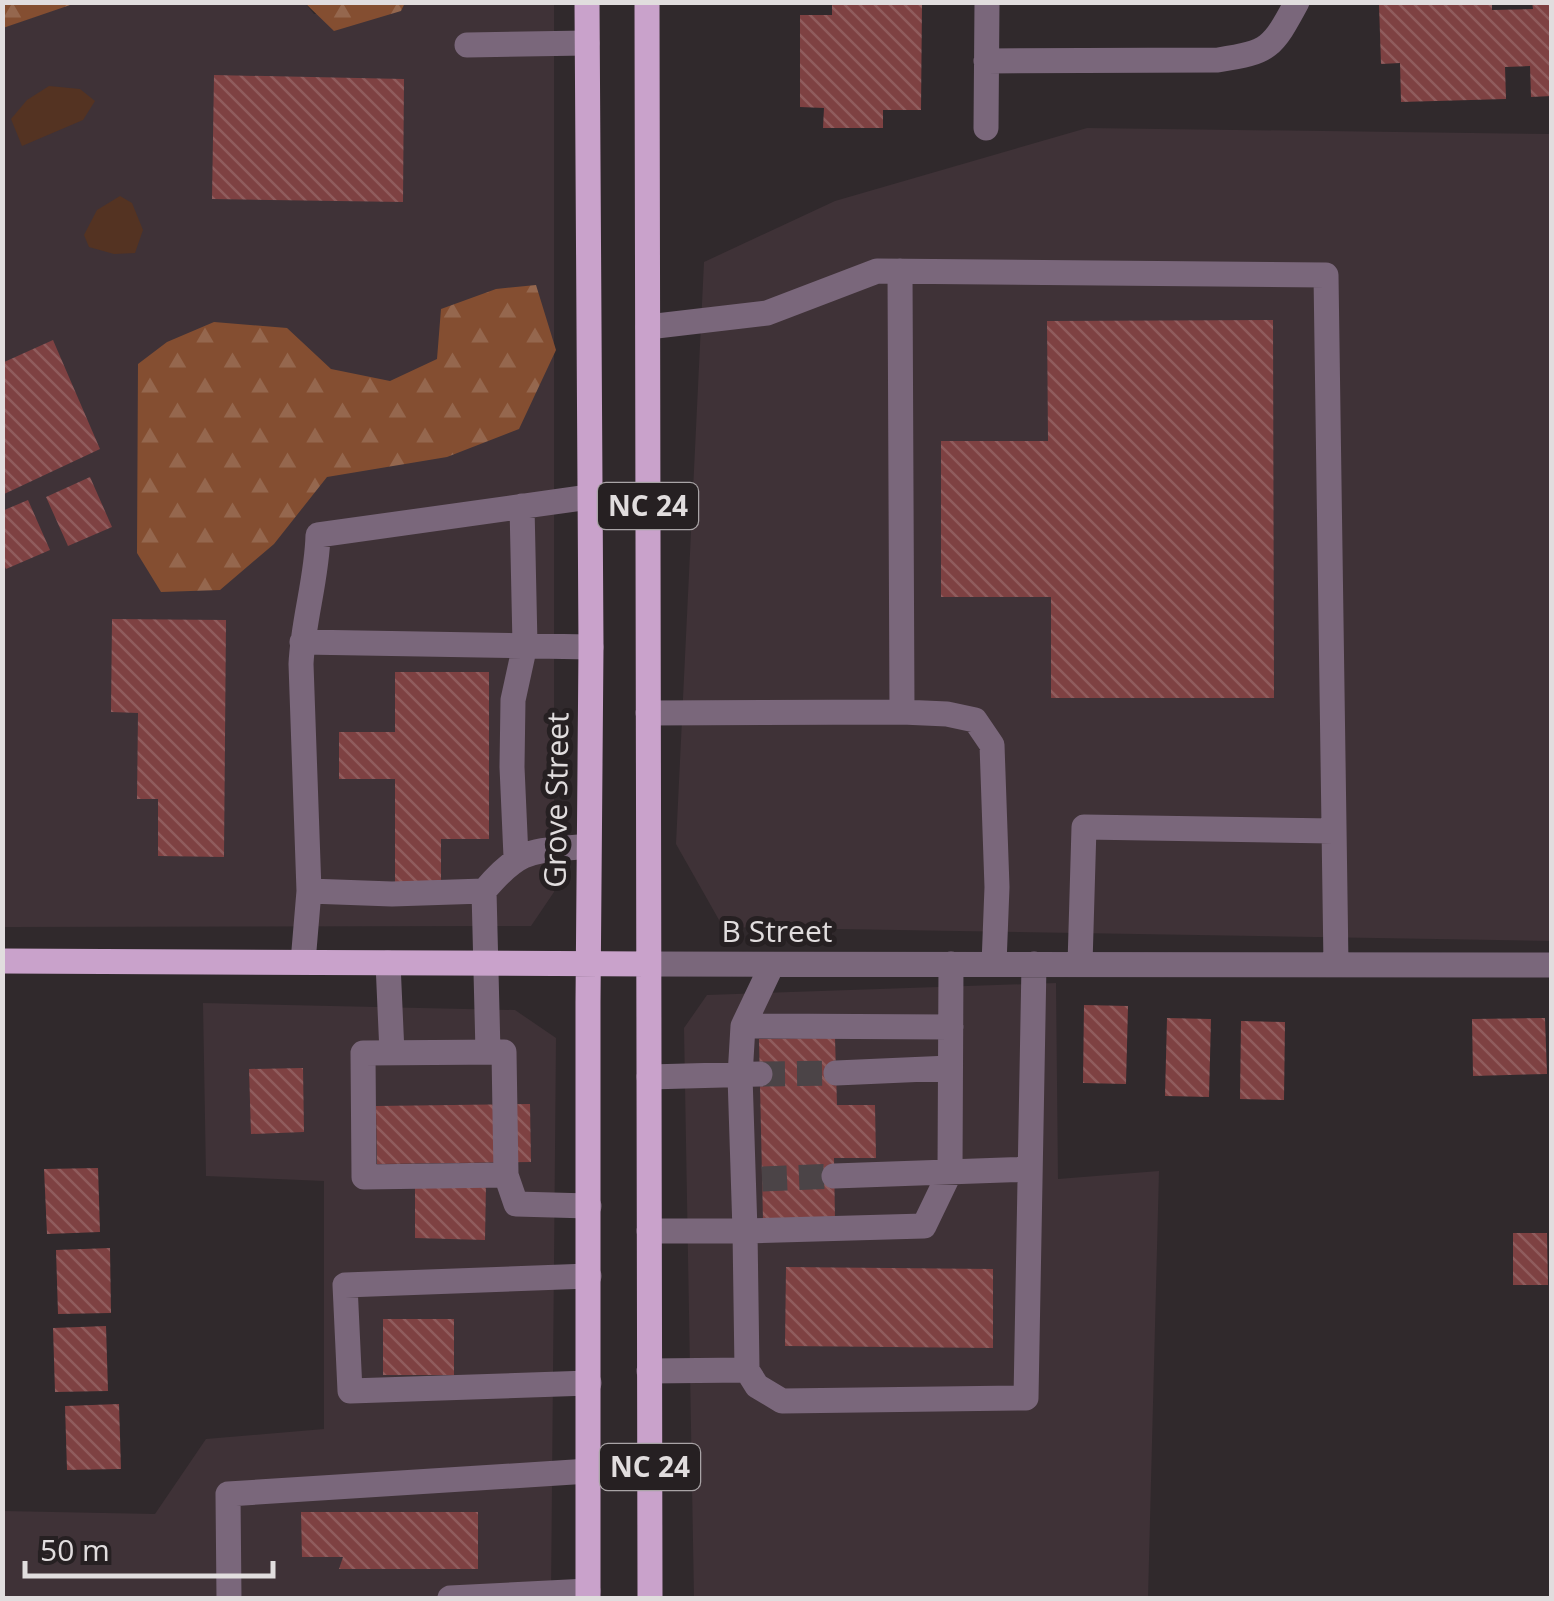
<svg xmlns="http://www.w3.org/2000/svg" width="1554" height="1601" font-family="'Open Sans',sans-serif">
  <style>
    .built { fill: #3f3237 }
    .forest { fill: url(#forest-firs) }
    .park { fill: #543322 }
    .building { fill: url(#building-back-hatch) }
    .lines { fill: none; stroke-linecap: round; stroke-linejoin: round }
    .minor-tunnel { stroke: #4b4447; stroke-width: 25; stroke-dasharray: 25 12; stroke-linecap: butt }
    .minor { stroke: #7a677b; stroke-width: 25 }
    .major { stroke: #c9a2cb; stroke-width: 25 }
    .labels { text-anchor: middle; stroke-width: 10; stroke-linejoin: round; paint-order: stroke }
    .shield { fill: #262022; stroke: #a9a4a6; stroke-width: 2.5 }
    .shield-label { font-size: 28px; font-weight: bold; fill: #e1ddde }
    .street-label { font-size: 30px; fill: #e1ddde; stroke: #262022 }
  </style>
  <defs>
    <pattern id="forest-firs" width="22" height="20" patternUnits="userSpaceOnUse" patternTransform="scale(2.5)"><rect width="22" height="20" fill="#844e31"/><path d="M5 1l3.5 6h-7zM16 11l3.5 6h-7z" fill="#95674e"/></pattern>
    <pattern id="building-back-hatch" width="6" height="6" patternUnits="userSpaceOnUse" patternTransform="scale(2.5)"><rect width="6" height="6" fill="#7e4142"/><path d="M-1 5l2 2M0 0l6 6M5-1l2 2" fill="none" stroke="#905c5d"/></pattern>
  </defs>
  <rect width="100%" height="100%" fill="#30292c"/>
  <path class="built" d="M76,2L305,3L314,14L401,11L405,3H554V892L531,926L3,927L2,28Z
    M1087,128L1551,134V941L723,927L676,844L704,262L835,201Z
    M1056,983L1058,1179L1159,1171L1148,1598H694L684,1028L707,995Z
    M203,1003L515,1010L556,1038L551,1598H3V1511L155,1514L206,1439L324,1429V1181L206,1176Z"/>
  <path class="forest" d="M3,2H76V3L3,28Z
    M305,3H405L401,11L334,31Z
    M536,285L556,350L519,429L447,457L327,477L274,544L220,590L161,592L137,553L138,364L167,342L214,322L287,328L331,369L390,381L437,359L441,309L496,289Z"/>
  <path class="park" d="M49,86L80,89L95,101L83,120L22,146L11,119L27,100Z
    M120,196L132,203L143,230L135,253L114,254L89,247L84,235L97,210Z"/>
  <path class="building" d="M832,2L922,4L921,110H883V128H823L824,108L800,107V15H832Z
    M1399,2H1492V10L1533,9L1532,2H1552V96L1531,97L1530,66L1505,67L1506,99L1401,102L1400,63L1381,64L1379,5Z
    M214,75L404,79L403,202L212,199Z
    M1273,320L1274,698H1051V597H941V441H1048L1047,321Z
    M53,340L100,449L2,495V363Z
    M90,477L112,527L68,546L46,497Z
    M28,500L50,550L6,569L2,561V511Z
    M112,619L226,620L224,857L158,856V799H137L138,713L111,712Z
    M395,672H489V839H441V884H395V779H339V732H395Z
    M1084,1005L1128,1006L1126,1084L1083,1083Z
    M1167,1018L1211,1019L1209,1097L1165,1096Z
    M1545,1018L1547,1074L1473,1076L1472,1019Z
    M1241,1021L1285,1022L1284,1100L1240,1099Z
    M835,1038L837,1105H875L876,1158H834L835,1220L763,1221L759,1039Z
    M303,1068L304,1132L251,1134L249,1069Z
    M530,1104L531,1162L377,1164L376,1106Z
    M98,1168L100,1232L47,1234L44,1169Z
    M415,1183L486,1184L485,1240L415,1238Z
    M1513,1233H1547L1548,1285H1513Z
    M110,1248L111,1313L58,1314L56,1250Z
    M786,1267L993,1269V1348L785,1346Z
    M383,1319H454V1375H383Z
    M106,1326L108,1391L55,1392L53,1328Z
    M119,1404L121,1469L67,1470L65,1406Z
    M301,1512H478V1569H339L343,1557H302Z"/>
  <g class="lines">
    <path class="minor-tunnel" d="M760,1074L836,1073
      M762,1179L834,1176"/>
    <path class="minor" d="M467,45L587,43
      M986,61L1218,60C1270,52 1272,48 1297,2
      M986,128L987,2
      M648,327L767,313L877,271L1326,275L1336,965
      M302,642L591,647
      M902,712L947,714L975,720L992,745L997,887L994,964
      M648,713L902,712L900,271
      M588,846C532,852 522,846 484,891L392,894L309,891L301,664C303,620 317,579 318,535L589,497
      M516,857L512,767L513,700L525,645L522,506
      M484,891L488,1052
      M303,962L309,891
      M388,963L392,1053
      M648,964L1552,965
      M1080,964L1084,827L1333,831
      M743,1026L772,965
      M504,1052L506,1175L364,1177L363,1053Z
      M836,1073L950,1068
      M649,1077L760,1074
      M506,1175L516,1204L589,1206
      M834,1176L1030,1169
      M649,1231H745L740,1076L743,1026L951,1027
      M747,1370L745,1231L924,1226L950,1172L951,964
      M649,1371L747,1370L757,1386L782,1401L1026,1398L1034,964
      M589,1383L350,1391L345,1285L589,1276
      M229,1598L228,1494L589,1471
      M450,1598L588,1591"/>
    <path class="major" d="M587,2L591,647L588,1002V1598
      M647,2L650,1598
      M2,961L648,964"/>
  </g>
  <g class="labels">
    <g class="shield">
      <rect x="598" y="483" width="100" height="46" rx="8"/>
      <rect x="600" y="1444" width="100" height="46" rx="8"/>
    </g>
    <g class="shield-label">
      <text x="648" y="516">NC 24</text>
      <text x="650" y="1477">NC 24</text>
    </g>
    <g class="street-label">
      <text transform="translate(557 800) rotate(-89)" y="10">Grove Street</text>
      <text x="777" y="942">B Street</text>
    </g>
  </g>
  <rect width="1554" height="1601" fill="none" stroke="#e1ddde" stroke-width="10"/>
  <path d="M25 1561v15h248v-15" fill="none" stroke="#e1ddde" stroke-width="5"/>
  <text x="40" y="1561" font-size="30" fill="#e1ddde" stroke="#262022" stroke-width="8" paint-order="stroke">50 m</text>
</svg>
